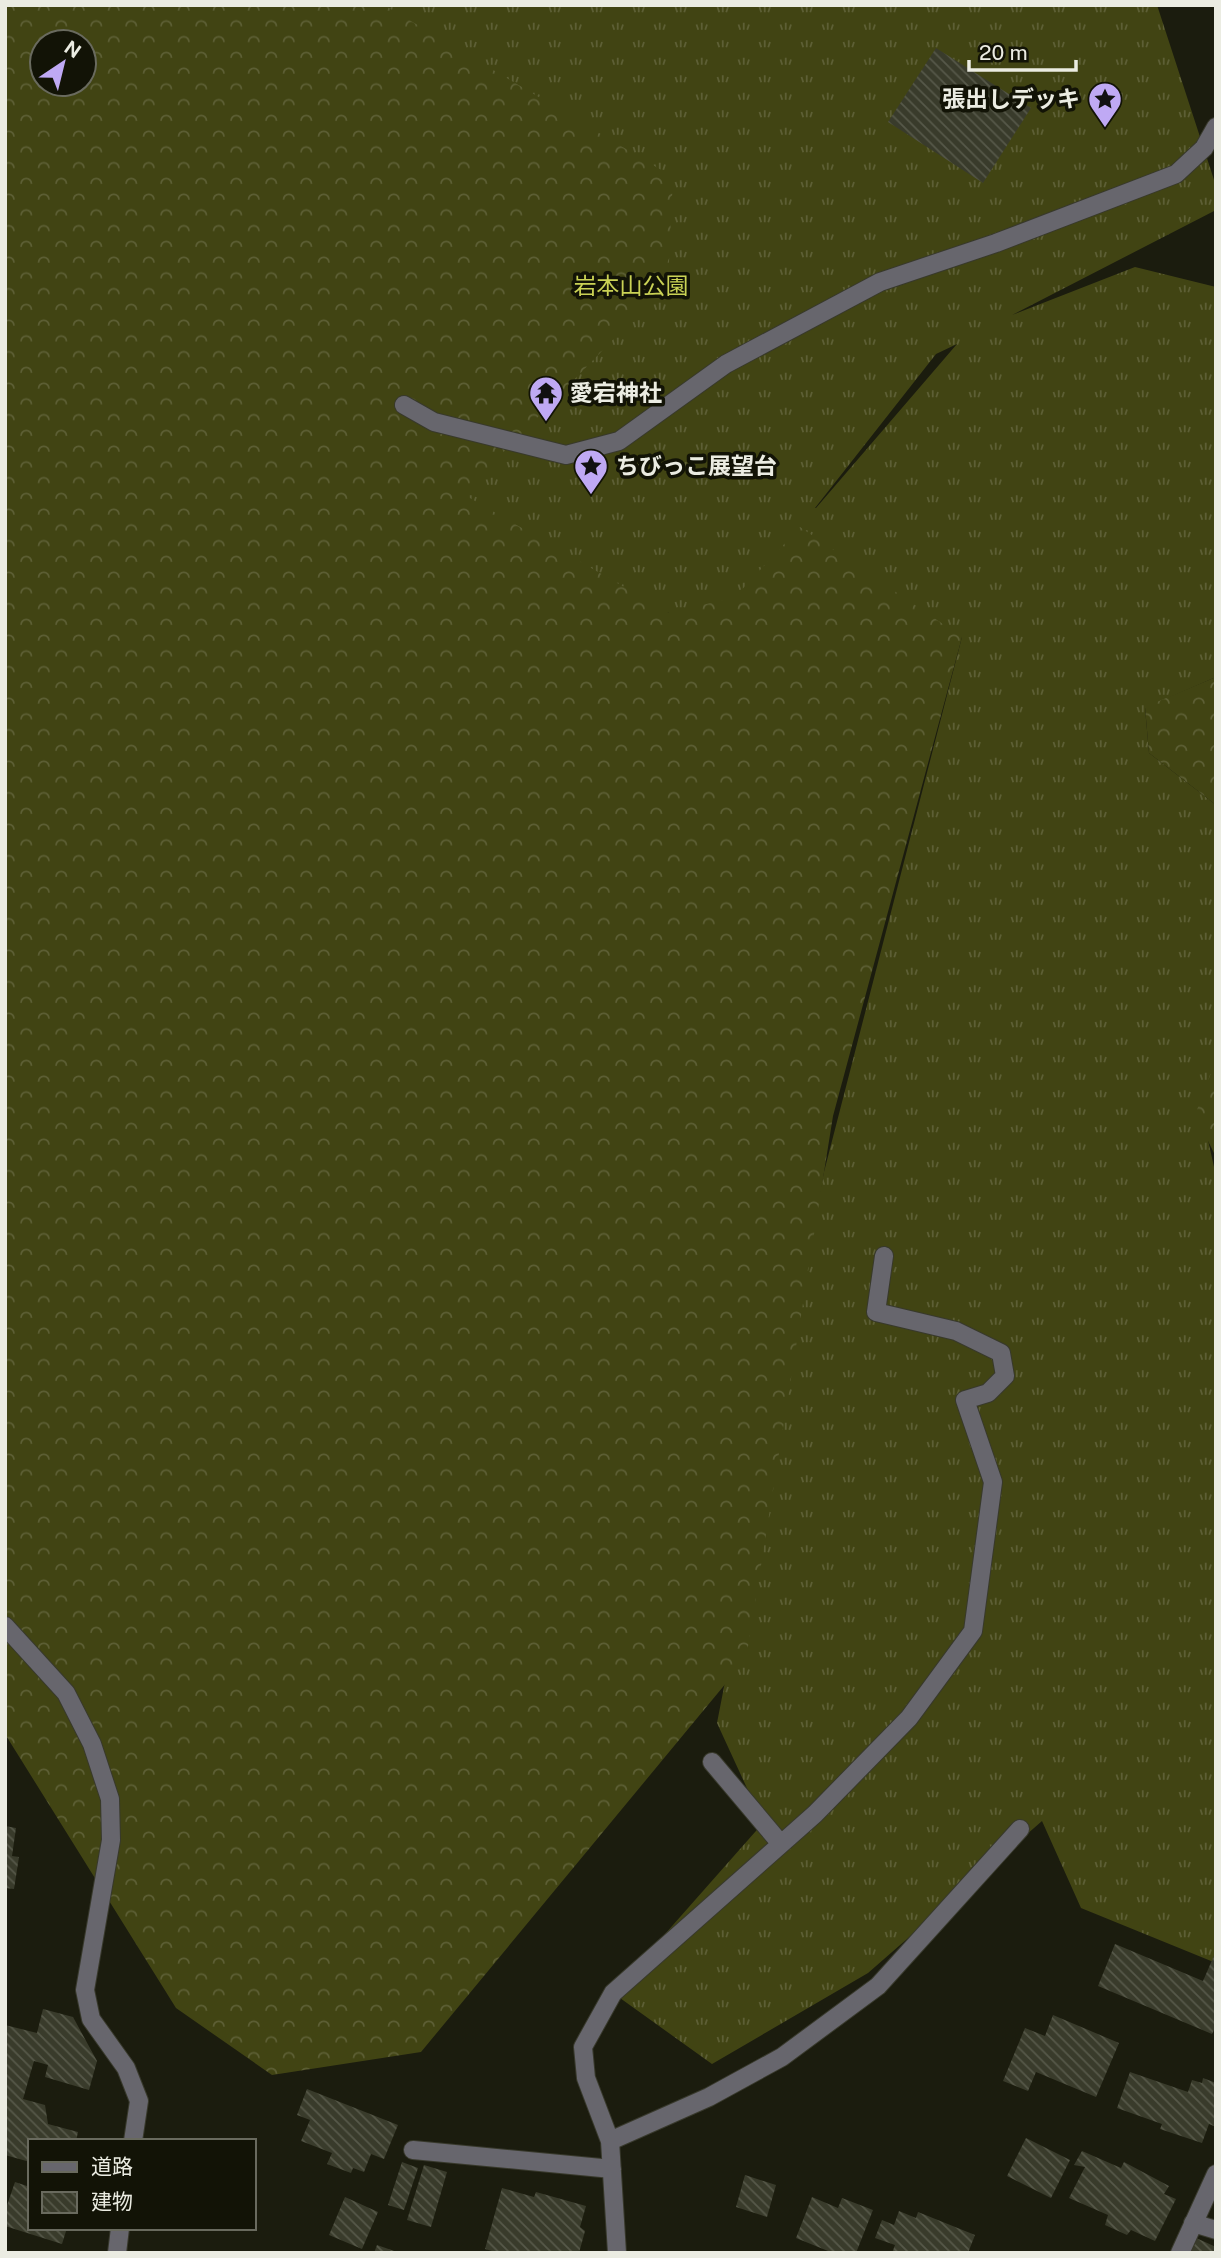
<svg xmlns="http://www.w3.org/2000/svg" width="1221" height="2258" font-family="'Public Sans','Noto Sans JP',sans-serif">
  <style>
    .grass { fill: url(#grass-tufts); fill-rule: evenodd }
    .forest { fill: url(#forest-crowns); fill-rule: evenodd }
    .building { fill: url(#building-back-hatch) }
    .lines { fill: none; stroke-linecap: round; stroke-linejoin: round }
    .minor-casing { stroke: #38392c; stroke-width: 20 }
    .minor { stroke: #67666d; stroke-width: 18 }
    .labels { text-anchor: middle; stroke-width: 7; stroke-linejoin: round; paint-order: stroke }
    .poi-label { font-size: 23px; font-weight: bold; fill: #ebece2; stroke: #121306; text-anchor: start }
    .park-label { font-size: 23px; fill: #cad255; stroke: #121306 }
  </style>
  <defs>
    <pattern id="grass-tufts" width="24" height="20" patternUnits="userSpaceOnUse" patternTransform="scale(1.75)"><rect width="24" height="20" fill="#414413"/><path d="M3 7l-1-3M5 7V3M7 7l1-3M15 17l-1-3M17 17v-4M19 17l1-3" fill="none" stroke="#5d5f35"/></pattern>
    <pattern id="forest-crowns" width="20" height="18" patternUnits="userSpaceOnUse" patternTransform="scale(1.75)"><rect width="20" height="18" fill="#414413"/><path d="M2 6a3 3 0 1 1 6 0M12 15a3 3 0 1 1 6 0" fill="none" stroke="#5d5f35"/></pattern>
    <pattern id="building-back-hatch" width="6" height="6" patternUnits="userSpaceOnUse" patternTransform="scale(1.75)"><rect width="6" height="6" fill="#393b2b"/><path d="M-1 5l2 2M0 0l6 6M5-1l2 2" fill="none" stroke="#565849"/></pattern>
  </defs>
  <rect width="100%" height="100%" fill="#1b1c0e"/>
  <path class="grass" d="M5,5H1157L1216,186V210L1012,315L1135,267L1216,287V677L1145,708L1149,753L1216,805V1113L1208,1140L1216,1176V1963L1081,1908L1042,1821L868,1973L712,2064L613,1993L763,1823L717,1723L824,1172L962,637L722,626L523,577L5,90ZM42,42H84V84H42ZM957,344L816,508H815L936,354Z"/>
  <path class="forest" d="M5,5H384L673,177L668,283L463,494L669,613L735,597L800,527L962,637L833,1116L746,1659L421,2052L272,2075L176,2008L5,1734ZM42,42H84V84H42Z
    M1216,677V805L1149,753L1145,707Z
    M1216,1060V1157L1195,1115Z"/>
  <path class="building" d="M936,48L1031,108L983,183L888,122Z
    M5,1826L16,1828L12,1856L19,1857L14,1889L5,1888Z
    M1115,1944L1203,1981L1216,1951V2026L1212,2034L1098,1986Z
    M43,2009L73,2017L97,2061L89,2090L45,2077L48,2065L34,2061L23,2099L45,2105L48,2124L78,2132L76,2141H30V2162L5,2155V2025L37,2033Z
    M1053,2015L1119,2043L1096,2097L1036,2072L1028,2091L1003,2081L1025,2028L1045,2036Z
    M1130,2072L1188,2092L1192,2080L1202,2083L1203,2078L1216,2083V2127L1209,2124L1202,2143L1160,2129L1162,2124L1117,2108Z
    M307,2089L398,2125L384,2159L371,2154L364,2172L353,2168L351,2173L327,2164L332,2153L301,2141L310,2120L297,2115Z
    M1026,2138L1070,2160L1051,2198L1007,2176Z
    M1082,2151L1121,2168L1124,2162L1169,2186L1164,2194L1176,2199L1155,2241L1131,2230L1127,2235L1105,2225L1108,2215L1069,2198L1085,2167L1074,2165Z
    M402,2162L418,2168L404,2210L388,2205Z
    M424,2165L447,2172L431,2227L407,2220Z
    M745,2175L776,2185L767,2217L736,2207Z
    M15,2182L30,2187V2228H67L62,2244L5,2226V2211Z
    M502,2188L534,2197L536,2192L586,2206L580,2227L585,2231L579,2253H499L485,2249Z
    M345,2197L378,2212L362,2249L329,2235Z
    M812,2197L838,2208L842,2198L873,2210L856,2253H833L796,2238Z
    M899,2211L916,2218L918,2212L975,2235L968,2253H892L895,2245L875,2238L882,2220L894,2225Z
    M1194,2237L1216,2247V2253H1186Z
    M377,2245L397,2252V2253H374Z"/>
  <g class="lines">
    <g class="minor-casing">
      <path id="minor" d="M404,405L434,422L566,455L619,441L726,364L880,282L996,243L1176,174L1204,148L1216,127
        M5,1626L66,1693L92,1744L110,1799L111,1840L85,1990L91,2019L126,2068L139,2101L133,2141
        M712,1762L781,1844
        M610,2141L709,2097L782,2057L878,1986L1020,1829
        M413,2150L612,2169
        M1193,2223L1216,2230
        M117,2253L120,2228
        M617,2253L610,2141L586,2078L583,2047L613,1993L815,1814L909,1718L973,1631L993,1482L965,1400L988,1393L1005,1376L1001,1353L956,1331L876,1312L884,1256
        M1180,2253L1216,2174"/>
    </g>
    <use href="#minor" class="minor"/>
  </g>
  <defs>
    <g id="sight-pin" transform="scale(1.75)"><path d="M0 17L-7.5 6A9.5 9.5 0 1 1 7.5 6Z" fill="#bfa9f4" stroke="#121306"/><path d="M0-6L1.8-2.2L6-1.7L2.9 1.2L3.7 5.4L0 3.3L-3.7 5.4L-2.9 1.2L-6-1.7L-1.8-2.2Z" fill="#111"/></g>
    <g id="temple-pin" transform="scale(1.75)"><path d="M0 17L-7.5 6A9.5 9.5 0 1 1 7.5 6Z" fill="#bfa9f4" stroke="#121306"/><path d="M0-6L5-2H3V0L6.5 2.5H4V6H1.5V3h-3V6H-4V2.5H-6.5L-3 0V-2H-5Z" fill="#111"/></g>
  </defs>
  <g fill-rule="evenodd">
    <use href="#sight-pin" x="1105" y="99"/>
    <use href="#temple-pin" x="546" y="393"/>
    <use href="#sight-pin" x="591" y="466"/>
  </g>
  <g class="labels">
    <g class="poi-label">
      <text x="1080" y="107" text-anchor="end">張出しデッキ</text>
      <text x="570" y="401">愛宕神社</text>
      <text x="616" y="474">ちびっこ展望台</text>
    </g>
    <g class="park-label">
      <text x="631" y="294">岩本山公園</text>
    </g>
  </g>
  <rect width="1221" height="2258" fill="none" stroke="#ebece2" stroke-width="14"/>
  <rect x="28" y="2139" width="228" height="91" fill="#121306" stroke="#696a5e" stroke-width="2"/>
  <rect x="42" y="2162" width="35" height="10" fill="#67666d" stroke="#696a5e" stroke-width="2"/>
  <text x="91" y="2174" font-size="21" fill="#ebece2">道路</text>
  <rect x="42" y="2192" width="35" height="21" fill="url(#building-back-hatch)" stroke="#696a5e" stroke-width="2"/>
  <text x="91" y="2209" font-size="21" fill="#ebece2">建物</text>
  <g transform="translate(63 63) rotate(35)"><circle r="33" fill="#121306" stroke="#696a5e" stroke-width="2"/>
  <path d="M0-5L12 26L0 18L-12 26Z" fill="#bfa9f4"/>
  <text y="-10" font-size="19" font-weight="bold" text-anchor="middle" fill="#ebece2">N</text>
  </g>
  <path d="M969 60v10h107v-10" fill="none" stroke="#ebece2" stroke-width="3.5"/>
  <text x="979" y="60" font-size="21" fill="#ebece2" stroke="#121306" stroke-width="5" paint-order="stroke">20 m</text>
</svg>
